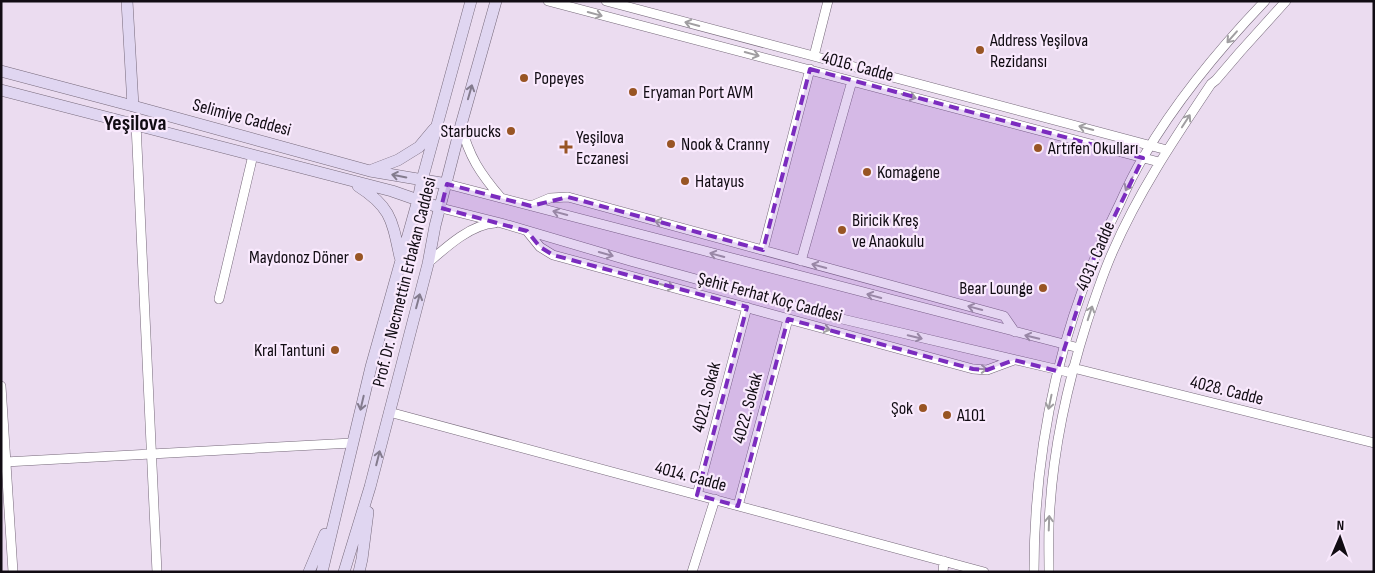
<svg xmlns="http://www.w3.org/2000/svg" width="1375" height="573" font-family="'Sofia Sans Condensed',sans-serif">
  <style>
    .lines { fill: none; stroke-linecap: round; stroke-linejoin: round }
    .street-casing { stroke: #76697a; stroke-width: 10 }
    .secondary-casing { stroke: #76697a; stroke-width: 12 }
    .street { stroke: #fff; stroke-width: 9 }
    .secondary { stroke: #e0d6f1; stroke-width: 11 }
    .oneway { stroke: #a09ea1 }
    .oneway2 { stroke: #837b8d }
    .marked { fill: #7b2cbf; fill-opacity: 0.2; stroke: #7b2cbf; stroke-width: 4; stroke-dasharray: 10 6; stroke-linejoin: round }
    .poi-dot { fill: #985524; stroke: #f9e9fd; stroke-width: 2 }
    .labels { text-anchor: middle; stroke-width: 4.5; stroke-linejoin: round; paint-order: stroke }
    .poi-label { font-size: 18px; fill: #110c13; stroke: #f9e9fd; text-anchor: start }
    .street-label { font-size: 18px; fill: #110c13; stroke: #f9e9fd }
    .district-label { font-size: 22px; font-weight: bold; fill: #110c13; stroke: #f9e9fd }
  </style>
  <rect width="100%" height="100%" fill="#ebdcf0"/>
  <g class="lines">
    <g class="street-casing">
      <path id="street" d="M548,1L1159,162
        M606,1L1167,150
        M814,56L828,1
        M136,124L157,572
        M461,125C469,157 480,173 501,198
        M447,184L1079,348
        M531,206L550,198L568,197L1004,316L1015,332
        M441,208L501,223L630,261L838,318L1072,373
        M527,231L540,247L553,255L973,369L987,370L1014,360
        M763,250L810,69
        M801,261L852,81
        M428,263C445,248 471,224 495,223
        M219,299L253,155
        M1073,368L1374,443
        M1,386L13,572
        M389,412L984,572
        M5,462L352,443
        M697,495L747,307
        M738,506L788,319
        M692,572L715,499
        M943,572L944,561
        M1034,572C1034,441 1061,320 1120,203C1127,187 1135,171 1144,156C1177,100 1220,48 1265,1
        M1049,572C1049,550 1048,529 1050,507C1054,445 1068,382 1087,322C1095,298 1103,273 1113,251C1139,191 1175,138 1211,84L1216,80L1240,52L1286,1"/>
    </g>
    <g class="secondary-casing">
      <path id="secondary" d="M127,1L133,106
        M1,71L133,106L370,171L447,184
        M1,90L392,191L441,208
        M372,170L398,160L419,147L434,129
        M358,186C391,207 392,220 400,257
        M309,572L325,534
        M322,572L371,367L418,200L422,180L471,1
        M344,572L370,487L428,264L435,226L461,125L496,1
        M359,572L362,559L368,512"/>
    </g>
    <use href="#street" class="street"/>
    <use href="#secondary" class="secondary"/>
  </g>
  <defs><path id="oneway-shaft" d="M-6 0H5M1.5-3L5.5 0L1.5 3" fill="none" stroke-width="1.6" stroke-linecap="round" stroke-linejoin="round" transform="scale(1.25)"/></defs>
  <g class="oneway">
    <use href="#oneway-shaft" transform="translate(595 14) rotate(15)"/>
    <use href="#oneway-shaft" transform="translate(692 24) rotate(-165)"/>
    <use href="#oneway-shaft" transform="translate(1232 37) rotate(131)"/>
    <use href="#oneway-shaft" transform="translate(752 54) rotate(15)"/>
    <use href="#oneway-shaft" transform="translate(909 96) rotate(15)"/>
    <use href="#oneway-shaft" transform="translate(1186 121) rotate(-57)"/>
    <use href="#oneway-shaft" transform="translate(1086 128) rotate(-165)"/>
    <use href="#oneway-shaft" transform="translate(1129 184) rotate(118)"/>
    <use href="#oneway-shaft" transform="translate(560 213) rotate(-165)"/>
    <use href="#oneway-shaft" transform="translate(662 223) rotate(-165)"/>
    <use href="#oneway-shaft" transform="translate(606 254) rotate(16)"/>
    <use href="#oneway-shaft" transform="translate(717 255) rotate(-165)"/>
    <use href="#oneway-shaft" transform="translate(819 266) rotate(-165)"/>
    <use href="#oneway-shaft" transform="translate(667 286) rotate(15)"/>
    <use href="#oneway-shaft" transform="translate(874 296) rotate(-165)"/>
    <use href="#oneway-shaft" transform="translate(975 308) rotate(-165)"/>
    <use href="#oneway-shaft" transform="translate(1090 313) rotate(-72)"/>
    <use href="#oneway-shaft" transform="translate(823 328) rotate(15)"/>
    <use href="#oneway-shaft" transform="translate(915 337) rotate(13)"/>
    <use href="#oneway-shaft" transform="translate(1032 337) rotate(-166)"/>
    <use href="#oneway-shaft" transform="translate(980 369) rotate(2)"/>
    <use href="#oneway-shaft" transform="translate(1050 402) rotate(102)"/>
    <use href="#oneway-shaft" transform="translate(1049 523) rotate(-88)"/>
  </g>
  <g class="oneway2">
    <use href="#oneway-shaft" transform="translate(470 92) rotate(-74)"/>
    <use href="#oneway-shaft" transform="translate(399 176) rotate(-169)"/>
    <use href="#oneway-shaft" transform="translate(418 301) rotate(-75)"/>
    <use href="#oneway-shaft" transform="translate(362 403) rotate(103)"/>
    <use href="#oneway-shaft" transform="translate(378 458) rotate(-76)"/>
  </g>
  <path class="marked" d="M810,69L1143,158L1094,258L1057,371L1014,360L987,370L973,369L788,319L738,506L697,495L747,307L553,255L540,247L527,231L441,208L447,184L531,206L568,197L763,250Z"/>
  <g class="poi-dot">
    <circle cx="980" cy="50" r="5"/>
    <circle cx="524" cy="78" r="5"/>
    <circle cx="633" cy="92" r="5"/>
    <circle cx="511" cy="131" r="5"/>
    <circle cx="671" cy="144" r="5"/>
    <path d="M563.5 139.5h5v5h5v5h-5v5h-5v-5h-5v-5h5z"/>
    <circle cx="1038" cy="148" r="5"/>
    <circle cx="867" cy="172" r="5"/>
    <circle cx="685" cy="181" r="5"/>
    <circle cx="842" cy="230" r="5"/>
    <circle cx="359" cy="257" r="5"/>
    <circle cx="1043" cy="288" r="5"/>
    <circle cx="335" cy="350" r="5"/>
    <circle cx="923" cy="408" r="5"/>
    <circle cx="947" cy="415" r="5"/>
  </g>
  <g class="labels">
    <g class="poi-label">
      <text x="990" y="46">Address Yeşilova<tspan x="990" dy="21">Rezidansı</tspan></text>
      <text x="534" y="84">Popeyes</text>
      <text x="643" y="98">Eryaman Port AVM</text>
      <text x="501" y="137" text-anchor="end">Starbucks</text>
      <text x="576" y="143">Yeşilova<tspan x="576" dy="21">Eczanesi</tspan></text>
      <text x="681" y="150">Nook &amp; Cranny</text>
      <text x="1048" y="154">Artıfen Okulları</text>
      <text x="877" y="178">Komagene</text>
      <text x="695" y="187">Hatayus</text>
      <text x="852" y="226">Biricik Kreş<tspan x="852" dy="21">ve Anaokulu</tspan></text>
      <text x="349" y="263" text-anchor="end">Maydonoz Döner</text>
      <text x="1033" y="294" text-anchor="end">Bear Lounge</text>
      <text x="325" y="356" text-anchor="end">Kral Tantuni</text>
      <text x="913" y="414" text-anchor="end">Şok</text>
      <text x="957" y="421">A101</text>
    </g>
    <g class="street-label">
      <text transform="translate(858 66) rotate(15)" y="6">4016. Cadde</text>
      <text transform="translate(242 117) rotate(15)" y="6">Selimiye Caddesi</text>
      <text transform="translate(1095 256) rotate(-67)" y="6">4031. Cadde</text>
      <text transform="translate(404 282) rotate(-76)" y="6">Prof. Dr. Necmettin Erbakan Caddesi</text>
      <text transform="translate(770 297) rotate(15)" y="6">Şehit Ferhat Koç Caddesi</text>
      <text transform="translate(1227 390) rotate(14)" y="6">4028. Cadde</text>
      <text transform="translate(706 397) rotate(-76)" y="6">4021. Sokak</text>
      <text transform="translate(747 408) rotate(-75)" y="6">4022. Sokak</text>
      <text transform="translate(691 476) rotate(15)" y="6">4014. Cadde</text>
    </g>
    <g class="district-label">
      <text x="135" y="130">Yeşilova</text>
    </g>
  </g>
  <rect width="1375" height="573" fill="none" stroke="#110c13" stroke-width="5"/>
  <g transform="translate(1340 538) rotate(2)" stroke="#f9e9fd" stroke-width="4" paint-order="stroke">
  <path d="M0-4L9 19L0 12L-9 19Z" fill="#110c13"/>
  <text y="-8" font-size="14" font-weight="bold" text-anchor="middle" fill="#110c13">N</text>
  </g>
</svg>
